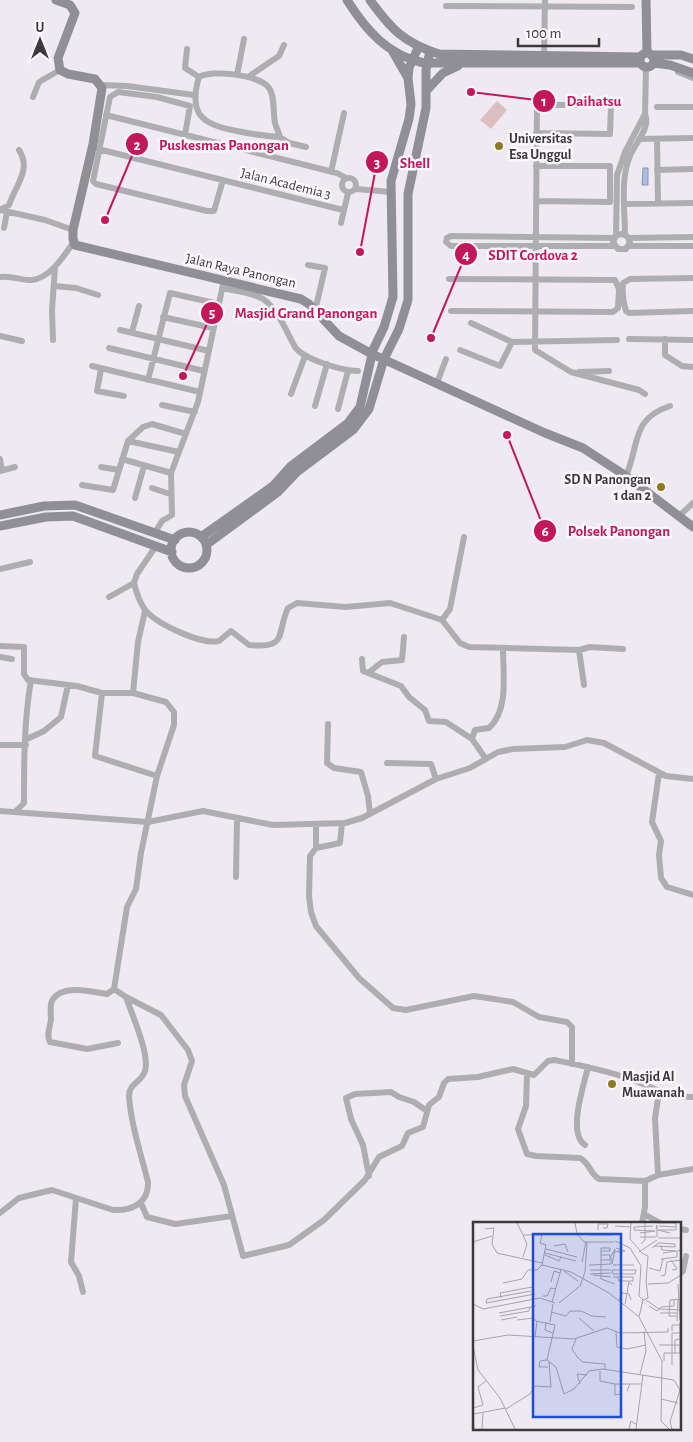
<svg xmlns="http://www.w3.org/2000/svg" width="693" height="1442" font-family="'Alegreya Sans',sans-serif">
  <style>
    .green { fill: #dcbfc1 }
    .water { fill: #a9bfe1; stroke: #8897b0 }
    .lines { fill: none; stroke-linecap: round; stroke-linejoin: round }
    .street { stroke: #aeaeb2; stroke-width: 6 }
    .secondary { stroke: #908f95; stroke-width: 9 }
    .poi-dot { fill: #8e7a1f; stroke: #fcf8fe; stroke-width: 2 }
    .labels { text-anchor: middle; stroke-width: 5; stroke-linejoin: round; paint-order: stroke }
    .poi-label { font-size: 14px; font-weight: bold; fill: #3b393c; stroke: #fcf8fe; text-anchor: start }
    .street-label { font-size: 14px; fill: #3b393c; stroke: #fcf8fe }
    .inset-road { fill: none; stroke: #a7a3a9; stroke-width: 1 }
    .view { fill: #1d4ed8; fill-opacity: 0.15; stroke: #1d4ed8; stroke-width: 2.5 }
    .inset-edge { fill: none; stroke: #3b393c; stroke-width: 2.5 }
    .leader { fill: none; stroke: #c2185b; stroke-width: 2 }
    .callout-dot { fill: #c2185b; stroke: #fcf8fe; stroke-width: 2 }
    .mark-label { font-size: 15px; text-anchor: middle; font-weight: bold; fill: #fff }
    .callout-label { font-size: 15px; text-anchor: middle; font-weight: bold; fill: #c2185b; stroke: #fcf8fe; stroke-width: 5; stroke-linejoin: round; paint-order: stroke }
  </style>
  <rect width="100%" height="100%" fill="#efeaf2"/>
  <path class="green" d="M497,101L507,110L491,129L480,120Z"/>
  <path class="water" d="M643,168H648V185H642Z"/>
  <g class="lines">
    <path class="street" d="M446,6L632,7
      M187,49L185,68L199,77
      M544,58L545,0
      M678,72L693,78
      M237,75L244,39
      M248,77L279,56L284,45
      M102,85L127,86L194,95
      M33,97L39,82L60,70
      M657,107H693
      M645,114L646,67
      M106,115L337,173L346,178
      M536,133L610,134L611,105H537L535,350L571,372L639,390L645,394
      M185,135L190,106L157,97L118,92L110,97L93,181L96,184L207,211H214L223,180
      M280,137C279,132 276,128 275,123C273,113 275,96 269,88C260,75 212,69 199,77C188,114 202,125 237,131C251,134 265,136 280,137L289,143L306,147
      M639,139L693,138
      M657,139L658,203
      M98,149L343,210
      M657,170L693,169
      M331,172L344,113
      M342 185a7 7 0 1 1 14 0a7 7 0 1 1-14 0Z
      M356,189L391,192
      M536,201L610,202V166H536
      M625,204L693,203
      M0,210L45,220L73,230
      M0,210L9,205C15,186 32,170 19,150
      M341,223L348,193
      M4,228L7,212
      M616,236L621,234L627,236L630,242L626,249H618L613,242L616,236L617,175L625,152L645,114C651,128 635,143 630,156C620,179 625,210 625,235
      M614,238L451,236L447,238L446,242L451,246H614
      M629,238L693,237
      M629,246H693
      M308,265L325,268L315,311
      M0,277C11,275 22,281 32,280C50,278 64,256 73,243
      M693,278L630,279L623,283C622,293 623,302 626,311L629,313L693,311
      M449,279L615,280L619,289L618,308L613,312L451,311
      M54,286L76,288L98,295
      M222,288C235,291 252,292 263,299C278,309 286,331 295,347C303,359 343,371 358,371
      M163,317L213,328
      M471,323L512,342L617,340
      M120,330L209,351
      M132,332L139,306
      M0,336L22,341
      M629,339L693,340
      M665,339V355L682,366L693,367
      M53,340L52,310L55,267
      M109,348L204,371
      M460,350L500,366L512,342
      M92,366L200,392
      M101,369L97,391L124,396
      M579,372L609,371
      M148,380L170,293L219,304
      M437,383L446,359
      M291,394L305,356
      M162,405L195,412
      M315,406L327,364
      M338,409L348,371
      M128,441L179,452
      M0,459L2,470
      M122,459L171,473
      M101,467L119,470
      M0,471L15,467
      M626,476C640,443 631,419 670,406
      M82,485L113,490L128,441L143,427L152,424L186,434
      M152,488L170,494
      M135,498L144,466
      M679,516L693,503
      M154,534L162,521L172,515L171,473L198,402L224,280
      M156,546L137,574L134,583C136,592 141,606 147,612C159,625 202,645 219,641L231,631L249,645C289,649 276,633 288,608L297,603L346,607L390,603L442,620L460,643L469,647L579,650
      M0,569L30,562
      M109,597L134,583
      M442,620L450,609L464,537
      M0,646L24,647V674L28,680L77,686L102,693H133L166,702L174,712V725L157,776L141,853L136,889L127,907L114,989L107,994C92,992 64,984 53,999C49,1005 51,1013 51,1019C50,1027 46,1035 50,1042L87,1049L118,1043
      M0,657L12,659
      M362,659L363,671L401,686L409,697L425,710L429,721L446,722L472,739L486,759
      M368,673L382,662L402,660L404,637
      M584,685L579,650L590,647L623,649
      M102,693L95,756L157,776
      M133,693L138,642L145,611
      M328,724L327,763L334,768L361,772L368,796L370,814
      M27,739L44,731L61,717L68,685
      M472,739L475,730L489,728C509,710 503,674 503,649
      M0,745H26
      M387,763L431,764L436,779
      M659,773L652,822L661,841L659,855L661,878L667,887L693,895
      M0,811L148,822L203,811L273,825L345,823L362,818L436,779L470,768L498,752L513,749L565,747L587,740L604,743L666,776L693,779
      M16,811L24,803C24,762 24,721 31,680
      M342,823L340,843L316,848L310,856L309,896L311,912L316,926L359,978L393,1008L406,1010L474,996L513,1002L539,1017L567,1022L572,1027V1064
      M316,848V825
      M236,877L237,818
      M114,989L126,997L161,1015L188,1050L192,1061L184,1085L185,1096L224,1185L243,1256L289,1245L324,1220L365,1180L379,1157L402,1146L408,1133L423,1127L429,1105L439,1097L444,1083L448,1079L478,1077L513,1069L534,1075L548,1061L554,1060C579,1065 605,1070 630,1079C653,1087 666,1097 693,1097
      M527,1074L526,1106L518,1129L527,1154L536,1156L580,1158C589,1162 590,1174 599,1179L645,1181
      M585,1145C567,1133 584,1085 588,1067
      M658,1175L655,1118L659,1092
      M369,1176L363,1145L351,1119L346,1098L355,1094L391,1092L399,1097L414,1102L427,1111
      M76,1198L71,1262L79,1276L83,1292
      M141,1203L147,1217L175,1224L232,1216
      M0,1213L19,1198L52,1190L113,1210C132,1211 149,1203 148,1182C141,1154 131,1125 129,1096C129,1083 142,1082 145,1071C150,1054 132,1015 126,997
      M644,1214L660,1223
      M642,1223L645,1207V1181L658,1175L693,1169
      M679,1229L686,1230
      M679,1274L683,1271L686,1256"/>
    <path class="secondary" d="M56,0L70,5L75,13L58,58L60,70L68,74L95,79L102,88L93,144L73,230V239L75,245L301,299L309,304L339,336L372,354L545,433L583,448L626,476L693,527
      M347,0C366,30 387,55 424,63H640
      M370,0C391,29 404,43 439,54L641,57
      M646,0L647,53
      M393,52L408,78
      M640 60a7 7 0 1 1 14 0a7 7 0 1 1-14 0Z
      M651,55H681L693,59
      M653,63L670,65L693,73
      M427,90L443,73L458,66
      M0,515L44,506L75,505L175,540
      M0,526L46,517L73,516L172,552
      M171 550a18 18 0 1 1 36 0a18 18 0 1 1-36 0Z
      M201,537L273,486L291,466L348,423L360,407L373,350L384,327L393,297L391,181L409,119L411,104L408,78L409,68L418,48
      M206,545L278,492L297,472L353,430L369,409L384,359L399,329L408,300V194L426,108V70L430,51"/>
  </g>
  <g class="poi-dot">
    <circle cx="499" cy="146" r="5"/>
    <circle cx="661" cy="487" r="5"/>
    <circle cx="612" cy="1084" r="5"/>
  </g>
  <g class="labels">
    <g class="poi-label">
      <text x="509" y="143">Universitas<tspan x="509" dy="16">Esa Unggul</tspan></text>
      <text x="651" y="484" text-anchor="end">SD N Panongan<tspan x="651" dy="16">1 dan 2</tspan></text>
      <text x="622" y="1081">Masjid Al<tspan x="622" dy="16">Muawanah</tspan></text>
    </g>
    <g class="street-label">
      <text transform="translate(286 183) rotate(14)" y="5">Jalan Academia 3</text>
      <text transform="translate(241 270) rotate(13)" y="5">Jalan Raya Panongan</text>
    </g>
  </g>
  <g transform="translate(473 1222)">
    <rect width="208" height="208" fill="#efeaf2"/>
    <path class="inset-road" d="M44,1L50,13H69L67,21L73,23L69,43L98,50L136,71L165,94M102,1L104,12L111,20H141M158,1L157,17L169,31L175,34L173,59L175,76L170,78M184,1H203V8H185L197,11M142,4L158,5M186,4L203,5M161,5V8L182,9L167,11M161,5L180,4M12,7L21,6L19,22L24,31L69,41M183,7L184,3V15M125,8V2H135L134,6H130M50,13L54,22L50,35M116,13H140M167,15H183M185,16H208M142,19L157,26L168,44L166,74L170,78L166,95L189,139L188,199L196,207M0,20L19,14M168,22L172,18V1M81,24L92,22L95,30M188,24L189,28L203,29L190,31M179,26L186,21L202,22V25L181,24M73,27L104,35M128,29H137V26H128V57L142,62M141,30L152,29L143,26M166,30L184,18M72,31L103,39M72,33L86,39L88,35M188,37L204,35V29L208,28M128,38H137V33H128M198,38L204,47L199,48M109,40L113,19M138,42V34L142,27L139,42M116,43L138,42M140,43H161M176,46L187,49L190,37M117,48H138M139,48H163L162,52H140ZM91,49L105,59M117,52L138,51M120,53L138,55M188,54L192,53L194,40L208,38M140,55H160M144,55L146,59H160V55M78,60L81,49L87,51M30,61L49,57L55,48H64L69,43M175,62L195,61L208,53M205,62L207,98M58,69L14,77L13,81L62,72M70,74H74L78,66L83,67M28,76L27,71L59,65M146,78L149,71L156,72L158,78M173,78L186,87L208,88M79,80L88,48M86,81L107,64L112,50L114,21M0,82L10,87L67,76L82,81M152,82L156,60L159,63M176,84L184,89L188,85L201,84V78M78,90L93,94L97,89H108L119,94L133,95M26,91L63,84M187,91H204M27,94L56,89L57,85M59,94L63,99L82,103L74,138M204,94H196L197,78L208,77M106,96L121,109M28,98L44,95M44,98L61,96M204,99L205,78M73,100L72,108L80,111M77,100L80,82M199,109V103H208M143,110L144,125L154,127L173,123M62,115L64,99M103,117L99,127L105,136L110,140L132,142V147M0,119L35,113L101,117L134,106L147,111L195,110V106M186,123H207M0,124L5,148L27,176L42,207M202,131V118L207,117M207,131V101M191,139V131H208M199,143V111H208M75,145H66L67,139L74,138L83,145L91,172L101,167L116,149L130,147L201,158L207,168L197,200L199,207M127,149V159L142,162M167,152L173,129L171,109M107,162L104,152L114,153M154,169L157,162H168M147,172L142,173V162H157M188,177L205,181M0,186L10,183L5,165L13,159M0,187L1,207M33,187L57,172L62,164L78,165L76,140M1,192L32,186M9,207L10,191M156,207L158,199L164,203M163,207L170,153"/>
    <path class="view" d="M60,12H148V195H60Z"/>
    <rect width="208" height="208" class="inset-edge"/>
  </g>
  <path class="leader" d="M471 92L544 101M105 220L137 144M360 252L377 162M431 338L466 254M183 376L212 313M507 435L545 531"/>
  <g class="callout-dot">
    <circle cx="471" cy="92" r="5"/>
    <circle cx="105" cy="220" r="5"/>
    <circle cx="360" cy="252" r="5"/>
    <circle cx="431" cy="338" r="5"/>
    <circle cx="183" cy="376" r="5"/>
    <circle cx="507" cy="435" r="5"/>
    <circle cx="544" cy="101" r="12"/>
    <circle cx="137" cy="144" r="12"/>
    <circle cx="377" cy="162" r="12"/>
    <circle cx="466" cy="254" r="12"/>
    <circle cx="212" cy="313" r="12"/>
    <circle cx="545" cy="531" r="12"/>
  </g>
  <g class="mark-label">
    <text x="544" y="106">1</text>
    <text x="137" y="150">2</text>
    <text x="377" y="168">3</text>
    <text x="466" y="260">4</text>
    <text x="212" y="318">5</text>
    <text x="545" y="536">6</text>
  </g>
  <g class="callout-label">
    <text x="594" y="106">Daihatsu</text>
    <text x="224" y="150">Puskesmas Panongan</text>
    <text x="415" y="168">Shell</text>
    <text x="533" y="260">SDIT Cordova 2</text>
    <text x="306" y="318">Masjid Grand Panongan</text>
    <text x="619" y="536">Polsek Panongan</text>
  </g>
  <g transform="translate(40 40)" stroke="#fcf8fe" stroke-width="4" paint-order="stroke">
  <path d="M0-4L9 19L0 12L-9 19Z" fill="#3b393c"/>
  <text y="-8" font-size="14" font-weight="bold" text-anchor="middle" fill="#3b393c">U</text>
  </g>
  <path d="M518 38v8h81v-8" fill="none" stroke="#3b393c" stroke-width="2.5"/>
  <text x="526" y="38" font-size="15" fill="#3b393c" stroke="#fcf8fe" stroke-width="4" paint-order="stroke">100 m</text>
</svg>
